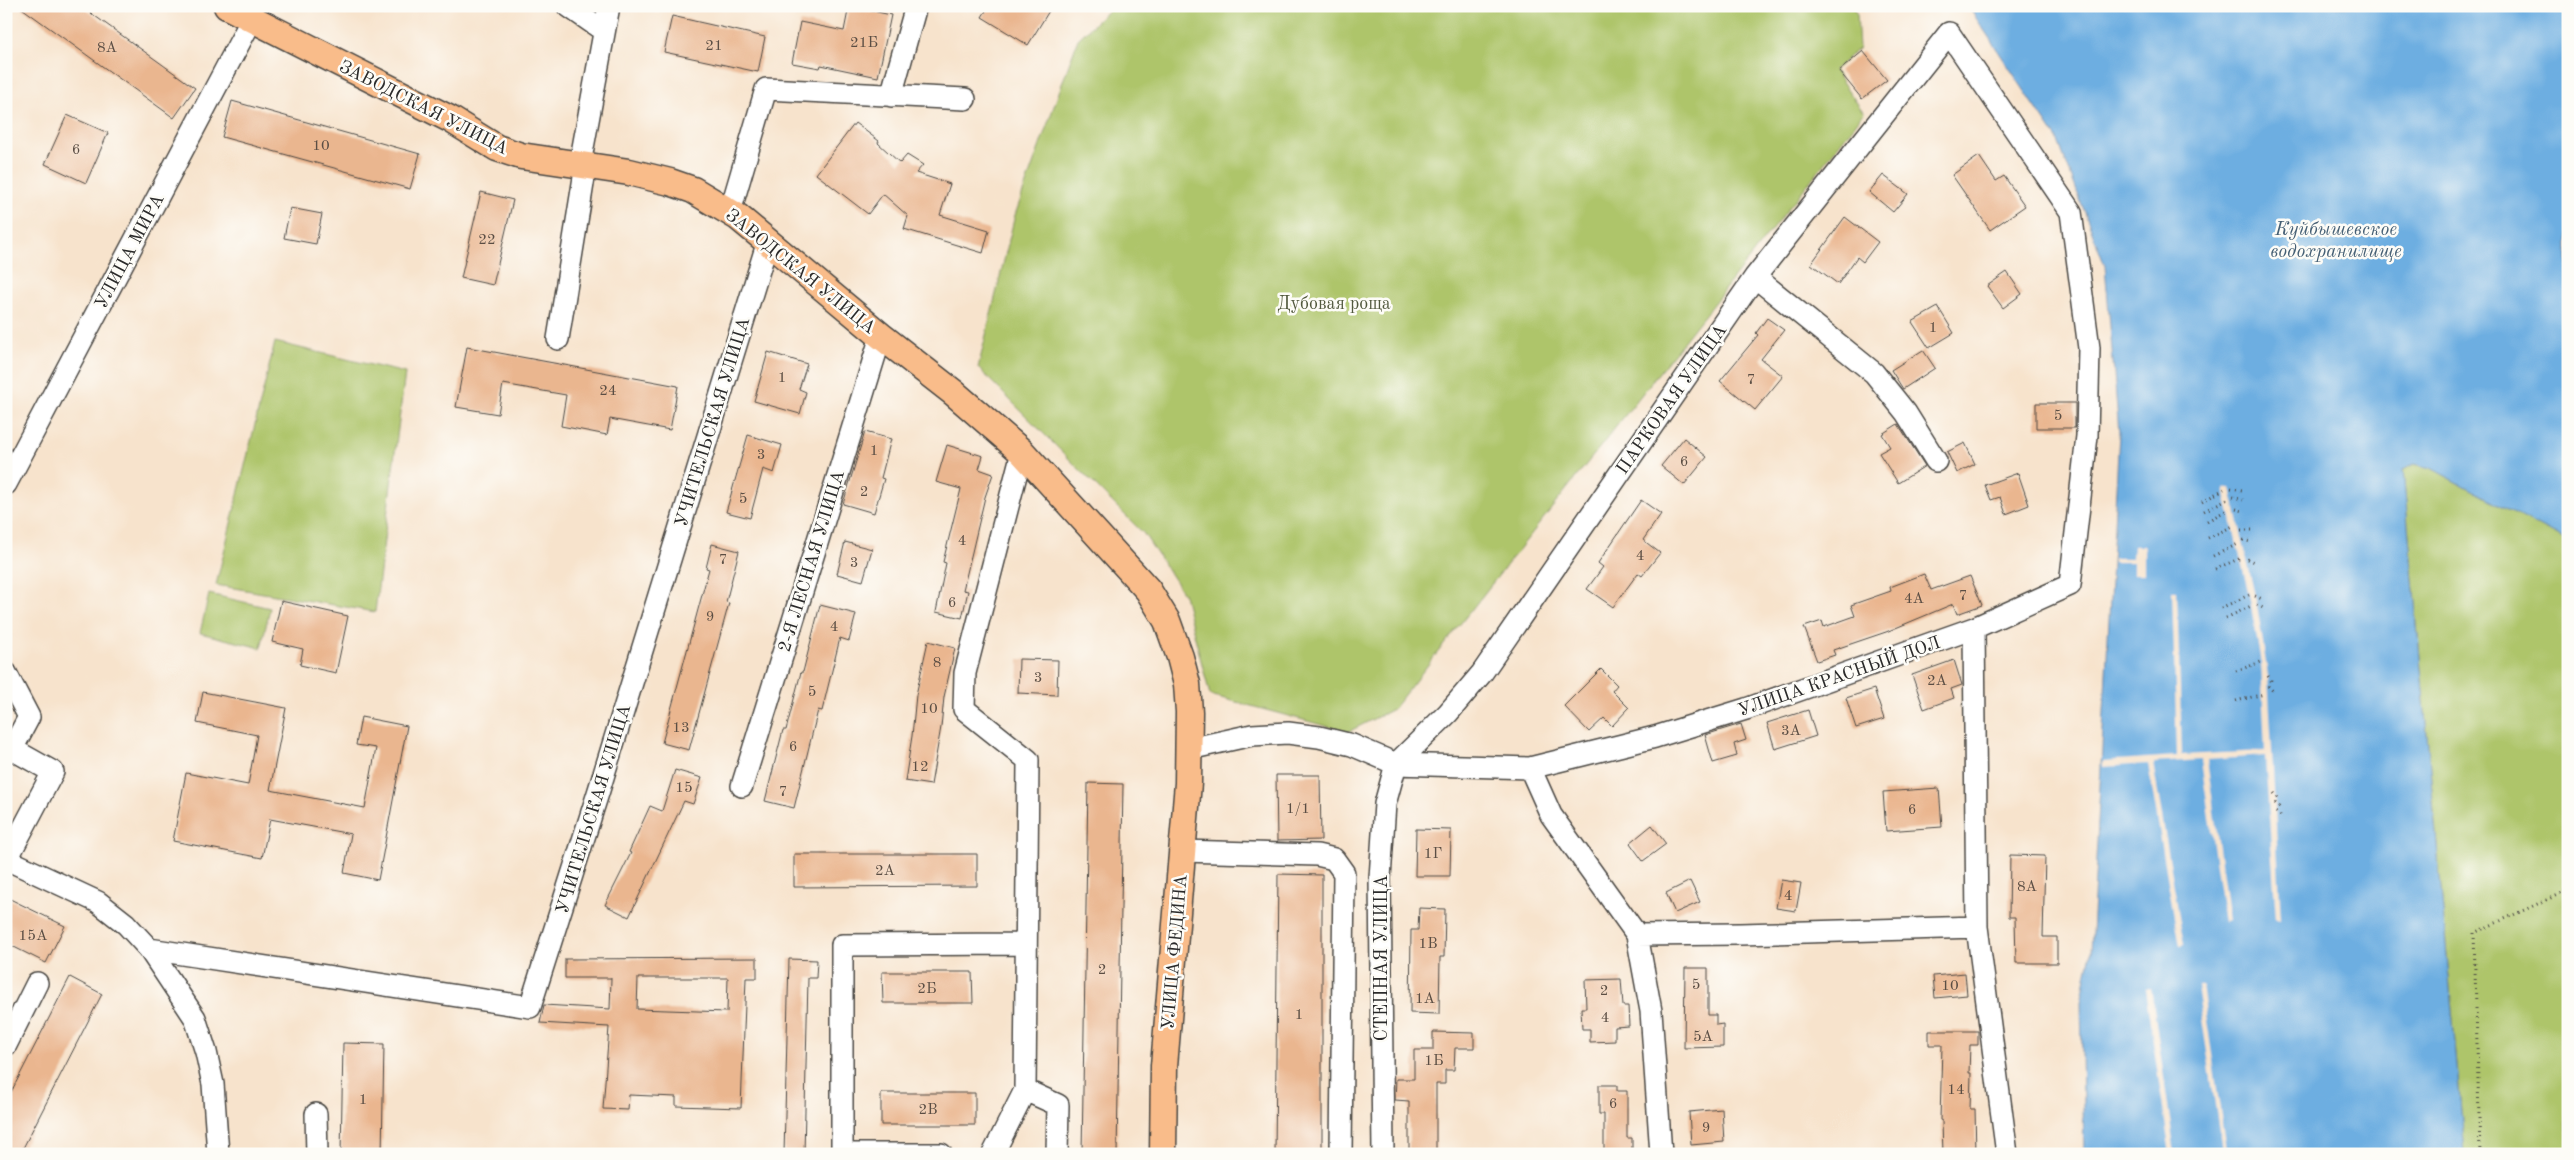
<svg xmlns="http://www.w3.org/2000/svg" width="2574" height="1160" font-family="'Old Standard TT',serif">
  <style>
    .green { fill: #aec56b; stroke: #6c784b }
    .water { fill: #6daee1; stroke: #4c6c86 }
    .pier { fill: #f7e3cc }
    .building { fill: #eab68f; fill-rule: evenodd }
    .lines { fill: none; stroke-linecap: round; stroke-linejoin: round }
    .minor-casing { stroke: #4a4743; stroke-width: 24 }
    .major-casing { stroke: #4a4743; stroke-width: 29 }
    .path { stroke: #4a4743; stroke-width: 3; stroke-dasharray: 1 4; stroke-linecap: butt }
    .minor { stroke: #fff; stroke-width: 21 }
    .major { stroke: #f9bc8a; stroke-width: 26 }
    .labels { text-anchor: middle; stroke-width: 5; stroke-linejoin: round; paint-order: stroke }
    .number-label { font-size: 15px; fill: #5b4e44 }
    .street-label { font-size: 18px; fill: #2b2b2b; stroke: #fdfcf7 }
    .park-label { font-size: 18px; fill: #52593e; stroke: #fdfcf7 }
    .water-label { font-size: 19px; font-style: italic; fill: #455f74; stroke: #fdfcf7 }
  </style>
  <rect width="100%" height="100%" fill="#fdfcf7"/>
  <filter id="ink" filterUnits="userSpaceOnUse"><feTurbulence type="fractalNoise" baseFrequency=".02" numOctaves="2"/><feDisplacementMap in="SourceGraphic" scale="10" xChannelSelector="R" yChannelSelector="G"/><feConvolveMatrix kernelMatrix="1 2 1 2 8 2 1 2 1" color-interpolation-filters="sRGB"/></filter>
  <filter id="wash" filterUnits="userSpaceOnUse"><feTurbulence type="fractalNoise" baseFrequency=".0096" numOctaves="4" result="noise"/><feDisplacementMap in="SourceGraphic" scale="20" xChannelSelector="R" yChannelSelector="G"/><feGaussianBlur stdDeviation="1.12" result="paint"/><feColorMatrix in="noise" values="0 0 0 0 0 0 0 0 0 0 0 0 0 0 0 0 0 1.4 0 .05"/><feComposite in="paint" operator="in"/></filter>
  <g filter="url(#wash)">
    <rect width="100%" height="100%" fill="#f7e3cc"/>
    <path class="green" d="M1113,6H1851L1857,14L1859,48L1834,70L1864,113L1393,709L1348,732L1210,695L1184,595L1144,534L978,368L1015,215L1078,39Z
      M275,342L405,373L375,612L216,585Z
      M2414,464L2431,468L2568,542V1154H2465L2403,470Z
      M209,594L270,608L261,648L200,633Z"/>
    <path class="water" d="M1968,6H2568V542L2431,468L2414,464L2403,470L2465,1154H2084L2081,1002L2091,952L2119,433L2105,266L2058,141Z"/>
    <path class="pier" d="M2231,488L2257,605L2268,676L2281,920L2276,919L2265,756L2207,760L2229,921L2224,922L2201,760L2153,763L2184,945L2179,946L2148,764L2103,767V761L2177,756L2172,590H2177L2182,755L2265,751L2261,662L2249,595L2224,489Z
      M2133,546H2144V574H2133V562H2113V558H2132Z
      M2197,986H2202L2226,1150H2234L2235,1154H2201L2222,1150Z
      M2151,988L2175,1154H2170L2145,989Z"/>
    <g id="blocks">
      <path class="building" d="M19,6H81L195,88L174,118Z
        M849,6L891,15L878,77L821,65L820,68L792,63L800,22L844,31Z
        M989,6H1052L1028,45L982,17Z
        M672,16L765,37L758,72L664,52Z
        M1863,51L1887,80L1862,99L1839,71Z
        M232,101L420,154L410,189L222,137Z
        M67,115L108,133L86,183L45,164Z
        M855,123L879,141L878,143L900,163L907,155L923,165L916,173L950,184L940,215L989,230L983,253L904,229L908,216L883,194L868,214L816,174Z
        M1979,156L1996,181L2004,176L2025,206L1990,230L1952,175Z
        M1883,175L1908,194L1893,212L1869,192Z
        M481,192L513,200L493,285L461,278Z
        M290,208L322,214L316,244L284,238Z
        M1845,217L1878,242L1863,262L1857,257L1838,284L1811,264Z
        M2007,272L2022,294L2003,308L1987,286Z
        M1938,307L1954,333L1929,348L1912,322Z
        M1767,318L1784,330L1761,359L1783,376L1755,410L1720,381L1758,335L1756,333Z
        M467,347L678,386L670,430L610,419L607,435L561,426L566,395L503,384L498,414L456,407Z
        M1923,350L1935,368L1903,389L1891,370Z
        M768,352L807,364L799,389L806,392L800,414L754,401Z
        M2036,403H2075V428H2036Z
        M1898,424L1925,466L1898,483L1879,453L1890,447L1882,434Z
        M865,432L891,439L881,478L884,479L874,513L843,504Z
        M748,435L782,445L774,473L763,469L750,518L726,512Z
        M1684,438L1707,457L1684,485L1661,466Z
        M1965,443L1975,464L1957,473L1947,452Z
        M947,445L983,456L979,469L993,474L985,497L963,590L968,591L962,618L936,612L946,563L943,562L961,489L936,482Z
        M2018,473L2029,505L2006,514L2000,497L1991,500L1985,485Z
        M1641,500L1661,514L1643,540L1660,553L1642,576L1638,573L1613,607L1587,589L1603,567L1598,563Z
        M845,542L872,549L863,581L837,574Z
        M712,544L739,551L726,602L729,603L689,750L662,743L709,569L706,568Z
        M1924,574L1931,590L1970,576L1982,605L1957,614L1953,604L1886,632L1833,650L1835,655L1817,661L1804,627L1822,621L1824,627L1855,616L1851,605L1891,591L1890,587Z
        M281,601L348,616L336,673L300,665L303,649L272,642Z
        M820,605L856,614L849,641L840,638L822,711L818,710L794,808L765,801L783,730H786L801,672H803Z
        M928,641L955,648L944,697L941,727L931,785L905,781L912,736L916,695Z
        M1019,659L1058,660L1057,695L1018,693Z
        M1954,660L1962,685L1951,689L1954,698L1924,709L1912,675Z
        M1601,669L1617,685L1612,691L1629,708L1612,726L1604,718L1589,732L1564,706Z
        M1874,689L1884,719L1856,728L1846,698Z
        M203,692L286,708L270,790L365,808L376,748L356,745L361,717L407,726L378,880L344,873L351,834L270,819L262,858L173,841L186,773L248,785L257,735L197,723Z
        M1808,710L1816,736L1775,749L1767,723Z
        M1741,724L1746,740L1734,744L1737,756L1713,763L1705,735Z
        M675,770L702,778L693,804L684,801L629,917L605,905L631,853L629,852L650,806L662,811Z
        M1276,775H1320L1321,840L1277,841Z
        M1088,783L1123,784L1117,1154L1082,1153Z
        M1939,788L1942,827L1886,831L1883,792Z
        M1652,825L1666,844L1643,861L1630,843Z
        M1416,829L1451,830L1450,876H1415Z
        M794,854H977V886L794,887Z
        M2010,855L2045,856L2043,937H2057V963H2016L2015,917H2009Z
        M1278,874L1322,875V1154H1275Z
        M1781,880L1801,883L1796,911L1776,908Z
        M1690,881L1700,902L1675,913L1666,893Z
        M6,897L65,926L46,963L6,943Z
        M1419,908L1445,909L1444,957H1440L1439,1014L1410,1013L1411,930H1418Z
        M757,958V978H746L741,1108L676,1106V1097L629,1095L628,1110L603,1109L609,1027L540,1023L544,1005L610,1009L611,978H565V959ZM638,978H728L727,1012L637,1009Z
        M789,959L817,960L816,978H808L804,1154H784Z
        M1685,968H1708V1015H1716V1025L1723,1024V1047L1684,1048Z
        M882,972H972L973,1003H883Z
        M1965,973L1967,995L1935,998L1933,976Z
        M70,977L102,994L20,1154H6V1102Z
        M1621,979L1623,1006H1628L1629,1026L1615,1027V1041L1590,1042V1029H1582L1581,1008H1586L1585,980Z
        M1929,1031H1978V1045H1970L1969,1073H1971L1970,1109H1975L1976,1154H1943L1942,1121L1940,1120L1942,1045H1929Z
        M1433,1032L1474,1033V1048H1455L1454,1070H1445V1084H1436V1154H1409V1101L1395,1100L1396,1079H1414V1050H1433Z
        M343,1043L384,1044L382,1154H341Z
        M1599,1085H1617V1091H1627V1138H1632V1154H1604V1114H1599Z
        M881,1093H975V1125H881Z
        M1722,1109L1724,1142L1691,1145L1689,1112Z"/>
    </g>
  </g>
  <g filter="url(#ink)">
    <use href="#blocks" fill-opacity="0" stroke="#4a4743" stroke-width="1"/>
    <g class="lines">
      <g class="minor-casing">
        <path id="minor" d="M568,6L604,31
          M891,96L916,6
          M580,164L609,6
          M730,212L766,89L965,99
          M1755,277L1874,373L1906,413L1936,461
          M558,339L586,165
          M1022,452L965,673L964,709L1028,760L1025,1090L1058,1105L1057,1154
          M6,484L252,19
          M6,673L29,717L12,749L53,772L7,859
          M1189,749L1252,735L1288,733L1319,737L1352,745L1396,764L1530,768L1655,737L1746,709L1974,628L1977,927L2007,1154
          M1530,768L1551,815L1637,935L1651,1011L1661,1154
          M742,786L881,336
          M1182,851L1317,855L1334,859L1344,873L1341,1154
          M6,859L98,902L126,924L149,949L195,1018L206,1052L213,1084L218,1154
          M1637,935L1740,934L1977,927
          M149,949L530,1007L599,790L768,241
          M6,1045L37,983
          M316,1114L317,1154
          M941,1154H842V945L1026,944
          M993,1154L1025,1090
          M1383,1154L1380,878L1385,804L1396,764L1448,713L1482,673L1755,277L1949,33L2071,212L2089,348L2087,436L2070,585L1974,628"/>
      </g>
      <g class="major-casing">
        <path id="major" d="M227,6L450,119L497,148L521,156L629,172L670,182L693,190L738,217L881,336L954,393L1022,452L1148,590L1167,621L1180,657L1187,684L1189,712L1188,783L1164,1066L1163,1154"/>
      </g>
      <path class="path" d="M2231,488L2242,490
        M2233,497L2243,500
        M2202,502L2224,489
        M2236,509L2243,511
        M2204,511L2227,499
        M2207,521L2229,509
        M2241,530H2252
        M2208,538L2233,526
        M2243,540L2251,542
        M2213,556L2238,544
        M2247,559L2256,563
        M2215,569L2241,558
        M2255,596L2262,599
        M2257,605L2265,609
        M2221,608L2249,595
        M2226,618L2251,606
        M2236,671L2261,662
        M2268,676L2272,682
        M2268,686L2274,692
        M2236,701L2264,694
        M2274,793L2279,799
        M2275,803L2282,809
        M2276,812L2283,818
        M2480,1154L2474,933L2568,890"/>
      <use href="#minor" class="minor"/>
      <use href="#major" class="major"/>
    </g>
  </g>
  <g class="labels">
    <g class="number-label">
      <text x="864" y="47">21Б</text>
      <text x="714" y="50">21</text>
      <text x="107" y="52">8А</text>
      <text x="321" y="150">10</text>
      <text x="76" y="154">6</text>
      <text x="487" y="244">22</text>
      <text x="1933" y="332">1</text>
      <text x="782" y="382">1</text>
      <text x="1751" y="384">7</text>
      <text x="608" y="395">24</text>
      <text x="2058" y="420">5</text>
      <text x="874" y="455">1</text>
      <text x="761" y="459">3</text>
      <text x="1684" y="466">6</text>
      <text x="864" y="496">2</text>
      <text x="743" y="503">5</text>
      <text x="962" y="545">4</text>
      <text x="1640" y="560">4</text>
      <text x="723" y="564">7</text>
      <text x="854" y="567">3</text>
      <text x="1963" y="600">7</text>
      <text x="1914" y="603">4А</text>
      <text x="952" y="607">6</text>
      <text x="710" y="621">9</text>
      <text x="834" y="631">4</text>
      <text x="937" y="667">8</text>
      <text x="1038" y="682">3</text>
      <text x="1937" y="685">2А</text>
      <text x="812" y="696">5</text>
      <text x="929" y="713">10</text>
      <text x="681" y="732">13</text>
      <text x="1791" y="735">3А</text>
      <text x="793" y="751">6</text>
      <text x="920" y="771">12</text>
      <text x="684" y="792">15</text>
      <text x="783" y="796">7</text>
      <text x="1298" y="813">1/1</text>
      <text x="1912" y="814">6</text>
      <text x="1433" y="858">1Г</text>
      <text x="885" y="875">2А</text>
      <text x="2027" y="891">8А</text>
      <text x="1788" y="900">4</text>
      <text x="33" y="940">15А</text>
      <text x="1428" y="948">1В</text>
      <text x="1102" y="974">2</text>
      <text x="1696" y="989">5</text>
      <text x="1950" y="990">10</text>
      <text x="927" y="993">2Б</text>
      <text x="1604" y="995">2</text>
      <text x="1425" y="1003">1А</text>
      <text x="1299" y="1019">1</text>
      <text x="1605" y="1022">4</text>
      <text x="1703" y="1041">5А</text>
      <text x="1434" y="1065">1Б</text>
      <text x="1956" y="1094">14</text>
      <text x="363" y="1104">1</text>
      <text x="1613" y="1108">6</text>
      <text x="928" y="1114">2В</text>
      <text x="1706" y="1132">9</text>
    </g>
    <g class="street-label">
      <text transform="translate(424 107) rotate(27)" y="6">ЗАВОДСКАЯ УЛИЦА</text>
      <text transform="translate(129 251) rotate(-62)" y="6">УЛИЦА МИРА</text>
      <text transform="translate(801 271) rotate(39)" y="6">ЗАВОДСКАЯ УЛИЦА</text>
      <text transform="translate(1671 399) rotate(-55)" y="6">ПАРКОВАЯ УЛИЦА</text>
      <text transform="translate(712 422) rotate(-73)" y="6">УЧИТЕЛЬСКАЯ УЛИЦА</text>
      <text transform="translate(811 561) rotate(-73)" y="6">2-Я ЛЕСНАЯ УЛИЦА</text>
      <text transform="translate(1839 676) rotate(-19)" y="6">УЛИЦА КРАСНЫЙ ДОЛ</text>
      <text transform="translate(593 809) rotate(-73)" y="6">УЧИТЕЛЬСКАЯ УЛИЦА</text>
      <text transform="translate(1174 952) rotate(-85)" y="6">УЛИЦА ФЕДИНА</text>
      <text transform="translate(1381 958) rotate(-90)" y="6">СТЕПНАЯ УЛИЦА</text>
    </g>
    <g class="park-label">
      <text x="1334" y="309">Дубовая роща</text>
    </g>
    <g class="water-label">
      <text x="2336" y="235">Куйбышевское<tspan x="2336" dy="22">водохранилище</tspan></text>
    </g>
  </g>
  <rect width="2574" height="1160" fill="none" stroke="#fdfcf7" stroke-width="25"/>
</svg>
